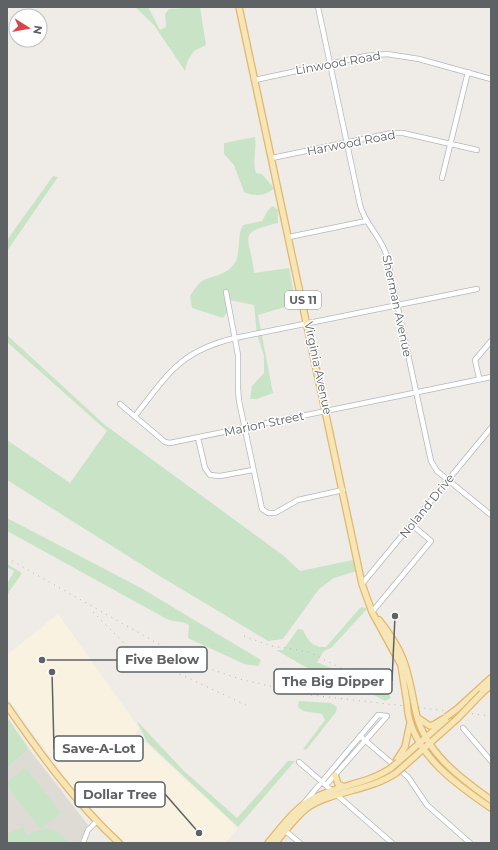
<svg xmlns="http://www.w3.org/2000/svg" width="498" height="850" font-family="Montserrat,sans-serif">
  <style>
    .commercial { fill: #faf2e0 }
    .education { fill: #dedbd5 }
    .green { fill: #c9e3c7 }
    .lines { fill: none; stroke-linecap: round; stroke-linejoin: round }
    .minor-casing { stroke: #b4b7ba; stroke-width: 6 }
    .major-casing { stroke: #e2b66d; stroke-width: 8 }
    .minor { stroke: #fff; stroke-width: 4.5 }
    .major { stroke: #f6e5b5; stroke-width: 5.5 }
    .rail { stroke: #b4b5b5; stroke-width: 1; stroke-dasharray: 1 5; stroke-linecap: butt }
    .major-bridge-casing { stroke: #e2b66d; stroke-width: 8; stroke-linecap: butt }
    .major-bridge { stroke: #f6e5b5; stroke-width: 5.5 }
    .labels { text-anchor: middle; stroke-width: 3; stroke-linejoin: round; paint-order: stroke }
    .shield { fill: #fff; stroke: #8e9193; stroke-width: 1 }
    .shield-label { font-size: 11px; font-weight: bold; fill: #5e6265 }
    .street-label { font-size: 12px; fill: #5e6265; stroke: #fff }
    .leader { fill: none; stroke: #5e6265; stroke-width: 1.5 }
    .callout-dot { fill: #5e6265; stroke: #fff; stroke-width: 1.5 }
    .callout { fill: #fff; stroke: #5e6265; stroke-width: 1.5 }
    .callout-label { font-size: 13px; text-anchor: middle; font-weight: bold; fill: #5e6265 }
  </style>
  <rect width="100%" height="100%" fill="#efece7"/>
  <path class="commercial" d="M58,614L139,728L136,734L238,828L225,843H126L111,830L70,784L7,697V655Z"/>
  <path class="education" d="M29,749L88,825L79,843H7V768Z"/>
  <path class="green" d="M135,7H148L160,30L166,27L165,14L169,9L200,7L206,45L194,51L187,62L185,71L154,25Z
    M255,137C257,149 252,161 256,173L262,174L274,188C267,196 254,197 244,192L234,165L224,154V143Z
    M53,176L58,177L7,251V240Z
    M273,206L278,210V223C234,233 251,237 254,273L289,268L296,304L258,315L273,393L257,399H250L252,386L264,373V356L257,334L254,305L230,300L228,311L223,318L192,308L190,296C194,290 198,283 204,280C215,275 226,275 234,264C242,253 236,237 243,225L262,221L268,210Z
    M7,335L105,425L284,556L300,571L353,560L357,571L334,578L319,589L283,639L268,641L158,575L7,480V440L70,483L107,431L7,342Z
    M7,518L141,588L261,660L258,666L244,664L188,638L189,625C182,620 173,623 165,618L9,532L7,531Z
    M7,564L22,573L7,595V584L14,571L7,567Z
    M363,607L367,609L331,648L324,651L317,662L388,693L391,698L385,701L342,678L316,673L276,650H283L298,629L303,630C308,641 313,648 326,647L360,608Z
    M299,701L331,703L337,707L336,712L306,750L303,749L325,720L322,714L303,711L298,707Z
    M7,717L29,749L7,768Z
    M137,721L184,771L237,818L288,761H295L238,827L147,742Z
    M26,768L61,813L40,829L7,786V782Z
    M23,827L27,835C45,827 56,824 68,843H7V834Z"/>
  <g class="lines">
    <g class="minor-casing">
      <path id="minor" d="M318,7L360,205C365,225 382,237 387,257L431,461L437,471L491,515
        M255,80L366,56L387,54L419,59L491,79
        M272,158L392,133H403L477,150
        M442,178L468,72
        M289,237L366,221
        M226,292L238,355V389L239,401L262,509L268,513H275L298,500L343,490
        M479,378L475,360L491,341
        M120,404L165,442L170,443L491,377
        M135,416C168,374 180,351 235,338L477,289
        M198,438L205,468L210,475L220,476L253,470
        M362,584L491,428
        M372,612L431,541L412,525
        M463,728L491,761
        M360,736L408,777L427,805L470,843
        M299,762L392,843
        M326,785L387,716
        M304,803L378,715L387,716
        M283,829L300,843
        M83,843L88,830L96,822"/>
    </g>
    <g class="major-casing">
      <path id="major" d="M239,7L362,584L372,612L401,665L407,703
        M379,620C403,650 407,666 414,703
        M482,693L491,685
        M7,706C41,755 75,802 119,843
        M457,709L491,678
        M408,713C416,756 457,785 491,808
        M416,713C425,752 460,778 491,800
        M418,718L430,726L435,724L443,719
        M396,761L405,747L410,723
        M398,762L449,717
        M403,767L458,718
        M335,775L338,784L344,787
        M268,843C281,828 295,807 314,798C338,785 368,784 391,768
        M275,843C285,832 295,817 307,808C331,791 370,791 396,773"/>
    </g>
    <use href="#minor" class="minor"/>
    <use href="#major" class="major"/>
    <path class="rail" d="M7,558L171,651L210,669L243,680L311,695L491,716
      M93,612L128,647L141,656L250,707
      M244,636L271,646L299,650L311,653L370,683"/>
    <g class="major-bridge-casing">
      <path id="major-bridge" d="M407,703L408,713
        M414,703L416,713
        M446,717L457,709
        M458,718L482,693
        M391,768L398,762
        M396,773L403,767"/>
    </g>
    <use href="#major-bridge" class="major-bridge"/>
  </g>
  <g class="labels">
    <rect class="shield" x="285" y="291" width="36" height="18" rx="3"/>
    <g class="shield-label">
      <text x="303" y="304">US 11</text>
    </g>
    <g class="street-label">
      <text transform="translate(338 63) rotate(-10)" y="4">Linwood Road</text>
      <text transform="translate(351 143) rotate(-11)" y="4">Harwood Road</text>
      <text transform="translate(397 306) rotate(78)" y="4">Sherman Avenue</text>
      <text transform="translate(318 368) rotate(78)" y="4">Virginia Avenue</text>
      <text transform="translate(264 424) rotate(-12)" y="4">Marion Street</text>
      <text transform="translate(427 506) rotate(-51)" y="4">Noland Drive</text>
    </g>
  </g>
  <path class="leader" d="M42 660L117 660M395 616L392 681M52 672L54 749M199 833L165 794"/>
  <g class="callout-dot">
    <circle cx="42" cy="660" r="4"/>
    <circle cx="395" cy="616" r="4"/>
    <circle cx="52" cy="672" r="4"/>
    <circle cx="199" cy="833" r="4"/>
  </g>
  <g class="callout">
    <rect x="117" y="647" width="90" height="25" rx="4"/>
    <rect x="274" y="669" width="118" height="25" rx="4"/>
    <rect x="54" y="736" width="89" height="25" rx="4"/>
    <rect x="75" y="782" width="90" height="25" rx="4"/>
  </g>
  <g class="callout-label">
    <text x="162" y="664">Five Below</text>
    <text x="333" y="686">The Big Dipper</text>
    <text x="99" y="753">Save-A-Lot</text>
    <text x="120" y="799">Dollar Tree</text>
  </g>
  <rect width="498" height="850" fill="none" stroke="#5e6265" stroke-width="16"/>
  <g transform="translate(28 28) rotate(101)"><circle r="19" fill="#ffffff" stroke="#bfc0c1"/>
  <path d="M0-3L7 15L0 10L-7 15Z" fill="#d64648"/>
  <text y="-6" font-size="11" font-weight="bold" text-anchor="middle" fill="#5e6265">N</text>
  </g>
</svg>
